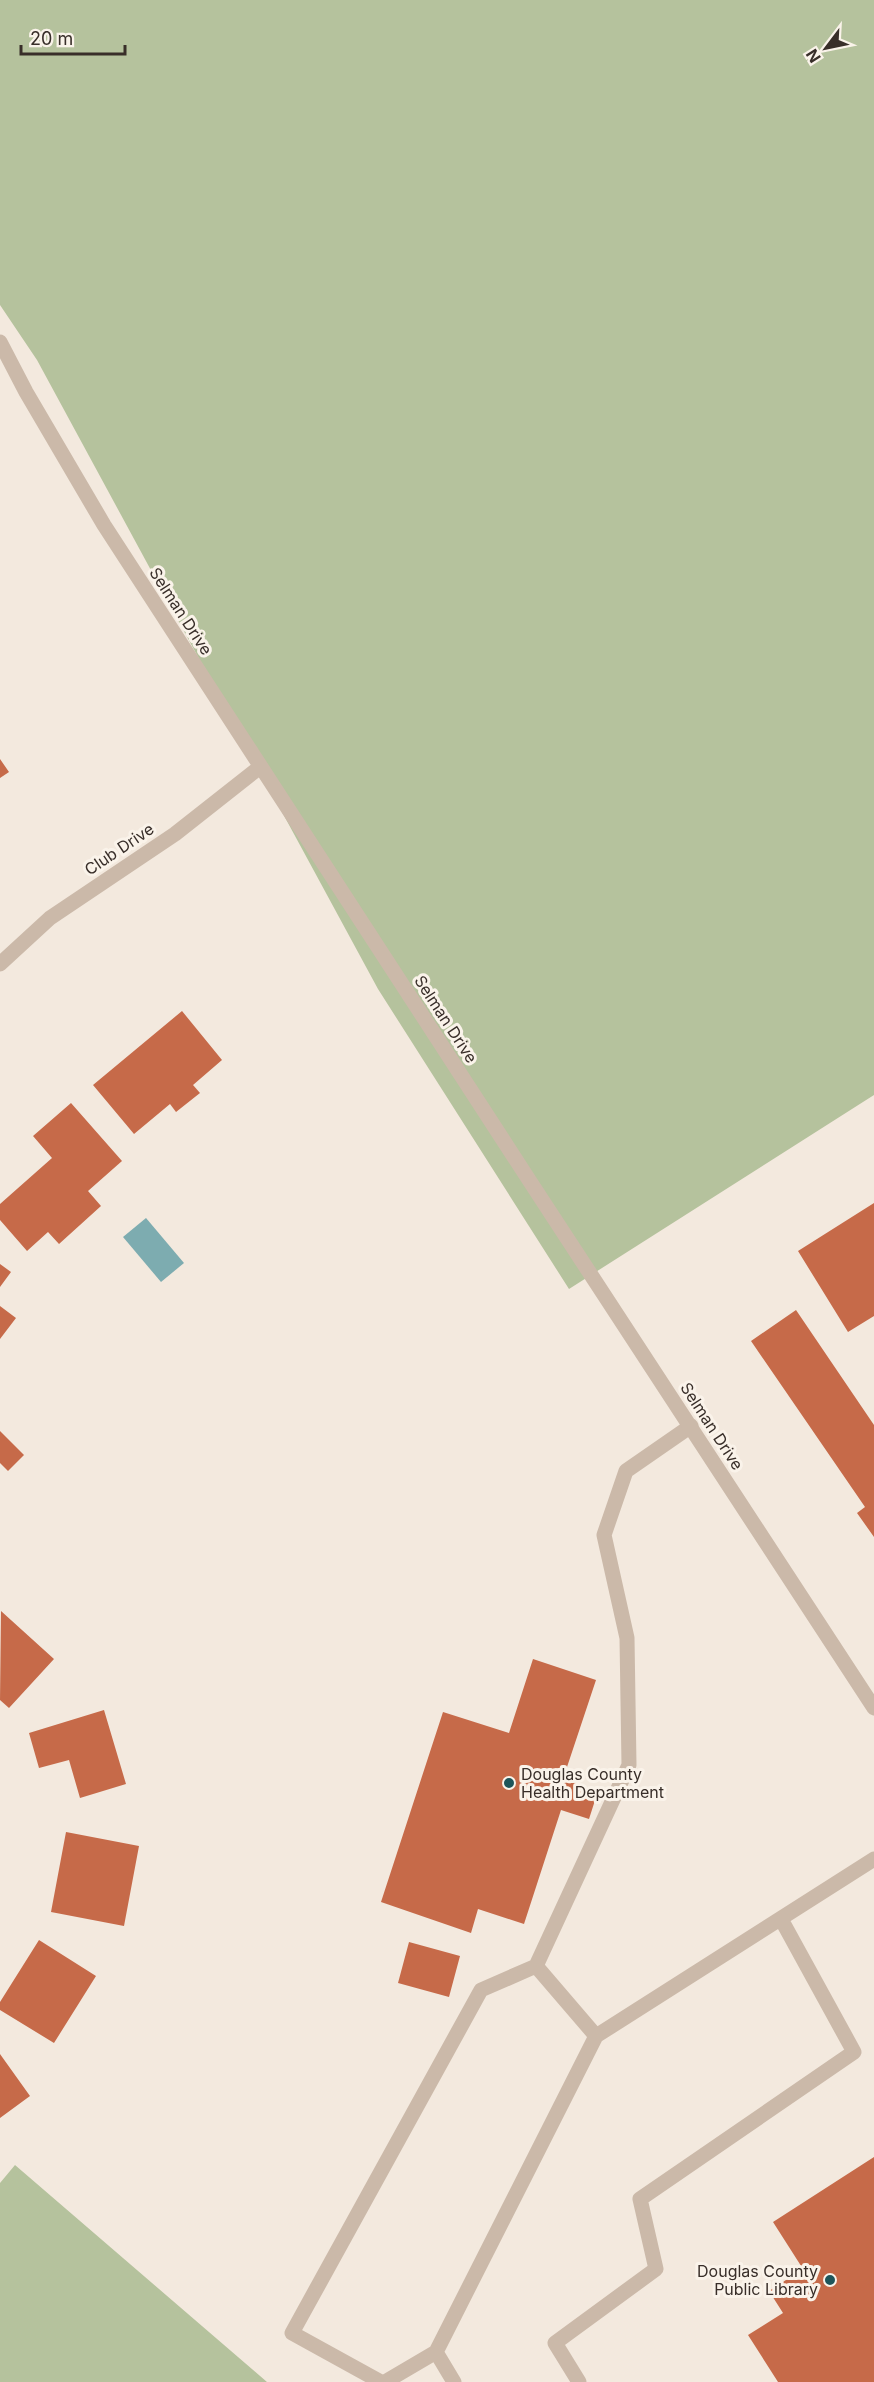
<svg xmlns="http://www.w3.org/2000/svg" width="874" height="2382" font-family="Inter,sans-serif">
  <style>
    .green { fill: #b5c29d }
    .water { fill: #7dacb0 }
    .building { fill: #c66a49 }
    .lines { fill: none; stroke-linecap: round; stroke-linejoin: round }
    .lane { stroke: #cbb9a9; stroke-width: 15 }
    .street { stroke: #cbb9a9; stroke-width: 15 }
    .poi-dot { fill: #1e555a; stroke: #faf3ea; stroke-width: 2 }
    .labels { text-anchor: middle; stroke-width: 6; stroke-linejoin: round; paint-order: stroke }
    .street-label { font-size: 16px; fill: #382e29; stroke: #faf3ea }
    .poi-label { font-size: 16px; fill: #382e29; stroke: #faf3ea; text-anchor: start }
  </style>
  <rect width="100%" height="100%" fill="#f3e9de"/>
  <path class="green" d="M0,0H874V1095L569,1289L378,989L37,360L0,305Z
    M15,2165L267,2382H0V2183Z"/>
  <path class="water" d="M146,1218L184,1263L161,1282L123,1237Z"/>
  <path class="building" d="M0,759L9,772L0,778Z
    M182,1011L222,1060L193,1085L200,1093L176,1112L170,1104L134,1134L93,1085Z
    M71,1103L122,1161L88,1191L101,1206L59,1244L48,1232L27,1251L0,1220V1204L52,1158L33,1136Z
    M874,1203V1316L848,1332L798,1251Z
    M0,1264L11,1272L0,1287Z
    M0,1306L16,1318L0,1339Z
    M796,1310L874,1425V1537L857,1513L865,1507L751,1341Z
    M0,1431L24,1455L8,1471L0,1463Z
    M1,1611L54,1659L9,1708L0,1700Z
    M533,1659L596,1680L563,1779L598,1791L589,1819L561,1810L524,1924L478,1909L471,1933L381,1902L443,1712L509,1733Z
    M104,1710L126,1784L80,1798L69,1760L39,1768L29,1733Z
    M66,1832L139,1846L124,1926L51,1912Z
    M39,1940L96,1976L54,2043L0,2010V2002Z
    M409,1942L460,1956L449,1997L398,1983Z
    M0,2054L30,2096L0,2118Z
    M874,2157V2382H778L748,2335L783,2313L769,2291L803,2269L773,2222Z"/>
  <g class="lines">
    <path class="lane" d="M536,1966L629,1765L627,1638L604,1535L626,1471L691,1426
      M381,2382L292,2333L481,1990L536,1966L596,2036
      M385,2382L436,2352
      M454,2382L436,2352L596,2036L874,1859
      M579,2382L555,2343L656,2269L640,2199L854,2052L781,1919"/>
    <path class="street" d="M0,342L26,392L104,525L531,1183L874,1708
      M0,964L50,918L175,834L260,767"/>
  </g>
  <g class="poi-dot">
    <circle cx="509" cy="1783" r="6"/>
    <circle cx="830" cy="2280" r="6"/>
  </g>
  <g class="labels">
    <g class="street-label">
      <text transform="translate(181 611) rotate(57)" y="6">Selman Drive</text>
      <text transform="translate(119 849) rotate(-34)" y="6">Club Drive</text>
      <text transform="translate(446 1019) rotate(57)" y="6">Selman Drive</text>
      <text transform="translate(712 1426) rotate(57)" y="6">Selman Drive</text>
    </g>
    <g class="poi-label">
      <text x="521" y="1780">Douglas County<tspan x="521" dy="18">Health Department</tspan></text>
      <text x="818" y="2277" text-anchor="end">Douglas County<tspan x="818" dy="18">Public Library</tspan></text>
    </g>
  </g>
  <g transform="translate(826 48) rotate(238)" stroke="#faf3ea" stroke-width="4.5" paint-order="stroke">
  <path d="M0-4.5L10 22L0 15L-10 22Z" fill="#382e29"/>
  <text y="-9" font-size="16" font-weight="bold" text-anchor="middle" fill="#382e29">N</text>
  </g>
  <path d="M21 45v9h104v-9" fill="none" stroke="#382e29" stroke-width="3"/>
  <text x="30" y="45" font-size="18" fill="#382e29" stroke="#faf3ea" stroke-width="4.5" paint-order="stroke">20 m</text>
</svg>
